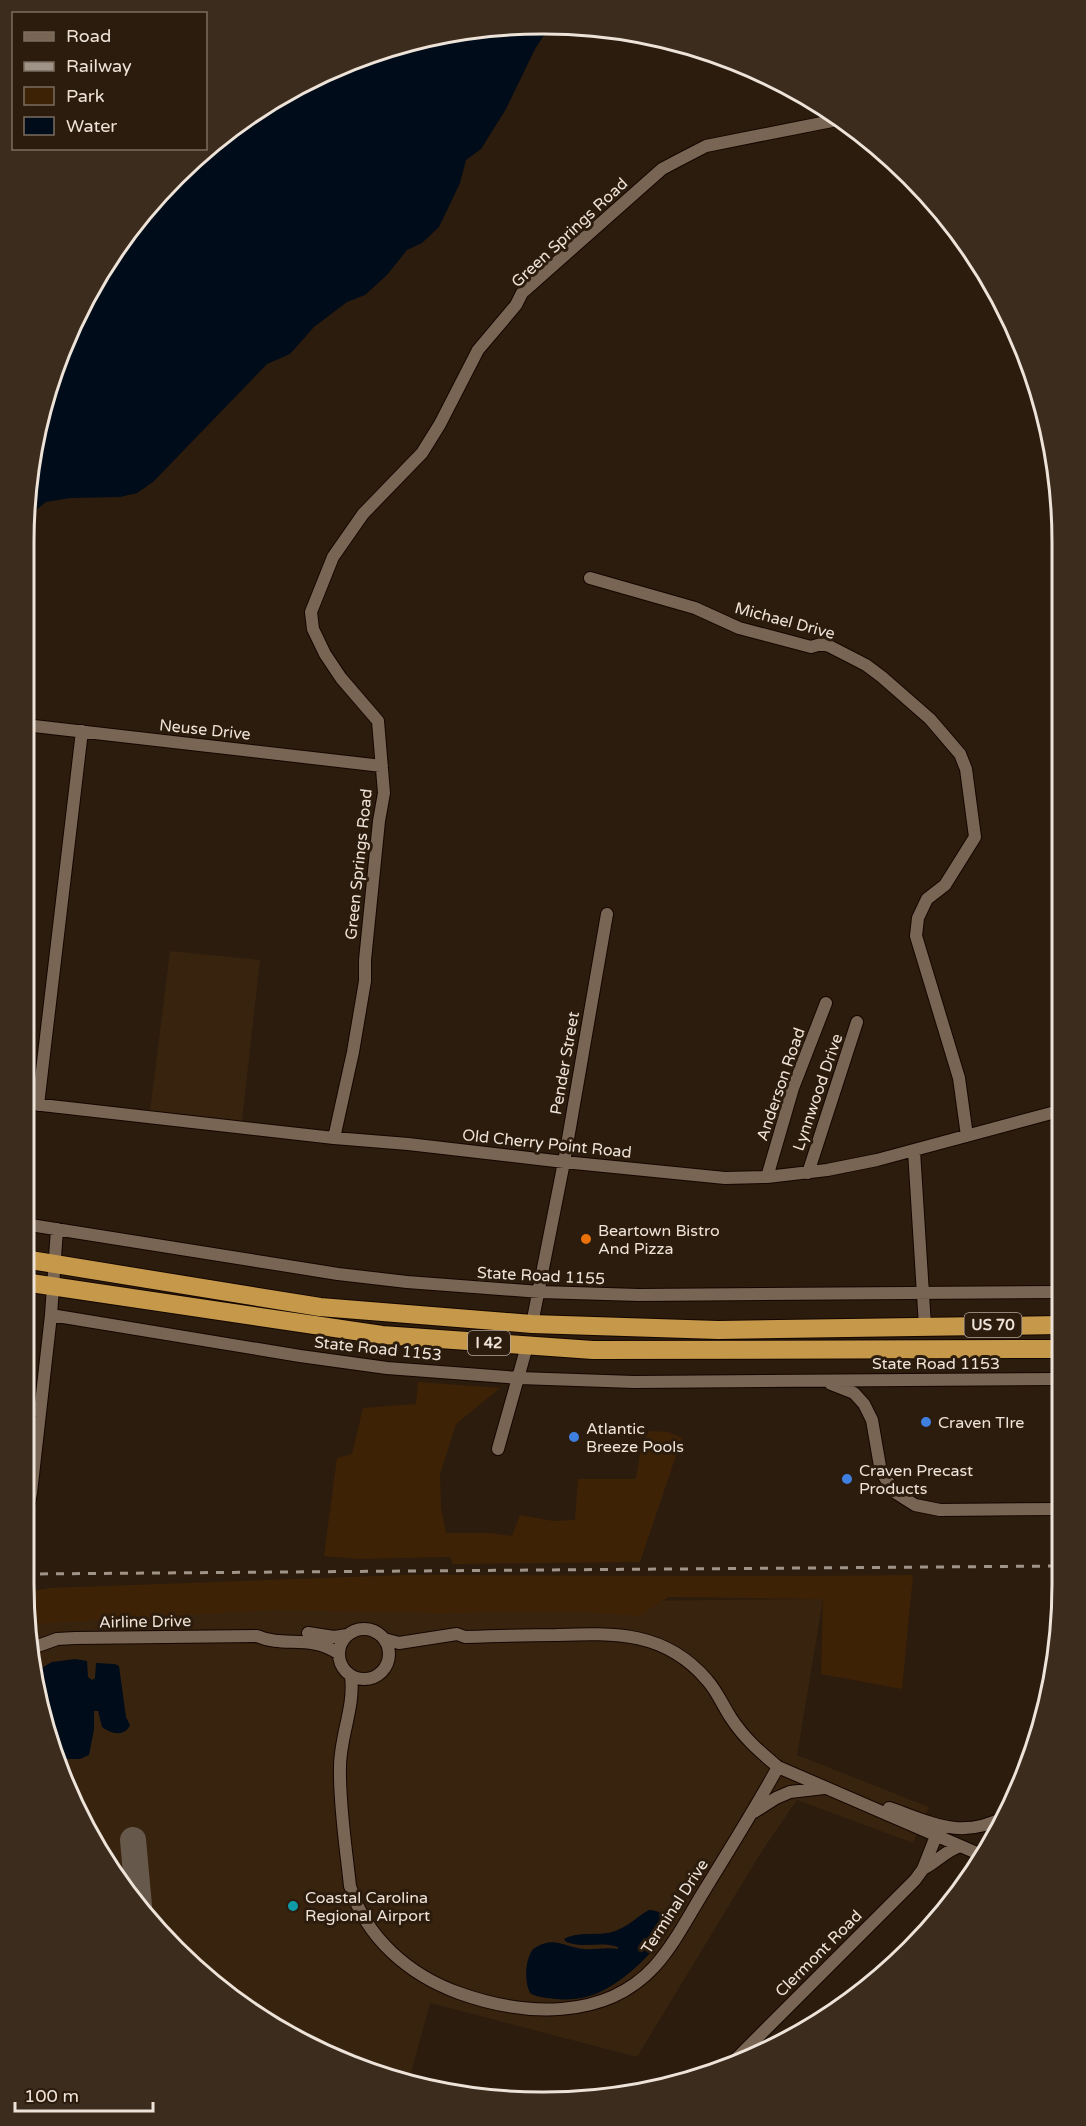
<svg xmlns="http://www.w3.org/2000/svg" width="1086" height="2126" font-family="'Varela Round',sans-serif">
  <style>
    .built { fill: #38230f }
    .green { fill: #3e2206 }
    .water { fill: #000c19 }
    .lines { fill: none; stroke-linecap: round; stroke-linejoin: round }
    .taxiway { stroke: #66584a; stroke-width: 26 }
    .minor-casing { stroke: #140600; stroke-width: 14 }
    .highway-casing { stroke: #140600; stroke-width: 20 }
    .minor { stroke: #796554; stroke-width: 12 }
    .highway { stroke: #c59949; stroke-width: 18 }
    .rail { stroke: #a09387; stroke-width: 3; stroke-dasharray: 8 8; stroke-linecap: butt }
    .food-dot { fill: #e8710a; stroke: #2c1c0d; stroke-width: 2 }
    .shop-dot { fill: #3f7fe0; stroke: #2c1c0d; stroke-width: 2 }
    .culture-dot { fill: #0f9aa8; stroke: #2c1c0d; stroke-width: 2 }
    .labels { text-anchor: middle; stroke-width: 6; stroke-linejoin: round; paint-order: stroke }
    .shield { fill: #2c1c0d; stroke: #b4a79c; stroke-width: 1.5 }
    .shield-label { font-size: 15px; font-weight: bold; fill: #eee3d9 }
    .street-label { font-size: 16px; fill: #eee3d9; stroke: #2c1c0d }
    .poi-label { font-size: 16px; fill: #eee3d9; stroke: #2c1c0d; text-anchor: start }
    .rim { fill: none; stroke: #eee3d9; stroke-width: 3 }
  </style>
  <rect width="100%" height="100%" fill="#2c1c0d"/>
  <path class="built" d="M170,951L260,960L242,1121L150,1111Z
    M823,1599L797,1755L929,1807L913,1843L797,1800L762,1851L637,2057L430,2003L408,2084L255,2015L131,1899L52,1750L28,1607Z"/>
  <path class="green" d="M418,1382L500,1388L456,1424L440,1474L441,1508L446,1533H489L512,1536L520,1515L553,1521L575,1520L578,1479H636L641,1447L649,1431L668,1432L682,1438L640,1562L453,1564L450,1557L358,1559L324,1556L337,1458L352,1454L363,1408L416,1404Z
    M404,1575C574,1575 743,1577 913,1575L902,1689L821,1674L823,1599L668,1597L640,1616L584,1612L435,1613L275,1610L32,1624L25,1592L50,1588Z"/>
  <path class="water" d="M550,26L535,49L506,109L481,149L466,160L460,183L439,227L422,243L407,250L387,275L365,295L347,302L314,327L290,354L267,364L153,482L137,493L120,497L70,498L46,502L25,519L42,409L78,313L131,227L201,153L284,93L377,51L476,28Z
    M75,1659L87,1661L88,1677L92,1680L95,1678L96,1663L115,1664L119,1666L126,1717L130,1725C125,1737 111,1734 102,1727L98,1711H94V1729L89,1755L80,1759H56L52,1750L38,1670L52,1662Z
    M649,1910C655,1910 662,1912 664,1918C673,1940 624,1980 606,1989C592,1997 573,2001 557,1999C547,1998 539,1998 530,1993C524,1981 525,1960 533,1949C555,1935 562,1947 584,1949C596,1950 604,1947 618,1949V1947C599,1941 586,1949 566,1942L564,1939C578,1931 597,1936 612,1932C627,1928 636,1917 649,1910Z"/>
  <g class="lines">
    <path class="taxiway" d="M133,1840L139,1906"/>
    <g class="minor-casing">
      <path id="minor" d="M590,578L695,608L739,628L811,647L821,644L829,646L866,665L882,677L930,719L960,754L966,769L975,837L945,885L927,899L918,918L916,936L959,1078L967,1136
        M25,725L382,766
        M24,1103L334,1138L408,1144L564,1162L725,1178L767,1177L827,1170L877,1160L1059,1111
        M38,1105L82,731
        M334,1138L353,1052L365,981V960L379,821L384,793L378,721L341,678L325,654L313,629L311,612L333,557L363,514L422,453L440,424L478,350L516,305L522,293L662,169L677,161L706,146L837,120
        M914,1151L925,1326
        M808,1173L857,1022
        M767,1177L793,1088L826,1003
        M24,1224L338,1274L407,1282L540,1292L639,1295L1060,1292
        M51,1315L300,1356L387,1368L519,1378L634,1382L1060,1379
        M532,1324L564,1162L607,914
        M831,1384L854,1393L864,1404L872,1420L881,1472L896,1493L915,1505L940,1510L1061,1509
        M24,1409L40,1411
        M498,1449L527,1346
        M24,1526L31,1493L51,1315L57,1229
        M339 1654a25 25 0 1 1 50 0a25 25 0 1 1-50 0Z
        M308,1633L334,1637L347,1635
        M384,1639L399,1643L457,1634L465,1637C495,1636 526,1635 556,1635C615,1633 665,1631 707,1680C717,1691 723,1706 731,1718C744,1738 760,1752 778,1767L979,1854
        M35,1647L57,1639L75,1638L257,1636C284,1648 309,1634 338,1653
        M351,1676C355,1707 340,1736 340,1767C339,1804 346,1848 350,1886C366,1938 409,1975 459,1993C523,2016 604,2021 654,1967C674,1945 688,1917 704,1891C729,1850 755,1809 778,1767
        M889,1808C933,1823 960,1840 1005,1817
        M754,1812L776,1798L790,1792L824,1788
        M923,1869C937,1862 945,1851 960,1846
        M735,2060L915,1880L923,1869L936,1836"/>
    </g>
    <g class="highway-casing">
      <path id="highway" d="M24,1259L320,1307L532,1324L718,1330L1060,1325
        M24,1282L382,1335L593,1350L1060,1349"/>
    </g>
    <use href="#minor" class="minor"/>
    <use href="#highway" class="highway"/>
    <path class="rail" d="M24,1574L1061,1566"/>
  </g>
  <circle class="food-dot" cx="586" cy="1239" r="6"/>
  <g class="shop-dot">
    <circle cx="926" cy="1422" r="6"/>
    <circle cx="574" cy="1437" r="6"/>
    <circle cx="847" cy="1479" r="6"/>
  </g>
  <circle class="culture-dot" cx="293" cy="1906" r="6"/>
  <g class="labels">
    <g class="shield">
      <rect x="964.5" y="1313" width="57" height="24" rx="4.5"/>
      <rect x="468" y="1331" width="42" height="24" rx="4.5"/>
    </g>
    <g class="shield-label">
      <text x="993" y="1330">US 70</text>
      <text x="489" y="1348">I 42</text>
    </g>
    <g class="street-label">
      <text transform="translate(569 232) rotate(-43)" y="6">Green Springs Road</text>
      <text transform="translate(785 620) rotate(15)" y="6">Michael Drive</text>
      <text transform="translate(205 729) rotate(6)" y="6">Neuse Drive</text>
      <text transform="translate(358 864) rotate(-84)" y="6">Green Springs Road</text>
      <text transform="translate(564 1063) rotate(-80)" y="6">Pender Street</text>
      <text transform="translate(780 1084) rotate(-71)" y="6">Anderson Road</text>
      <text transform="translate(817 1092) rotate(-71)" y="6">Lynnwood Drive</text>
      <text transform="translate(547 1143) rotate(6)" y="6">Old Cherry Point Road</text>
      <text transform="translate(541 1275) rotate(3)" y="6">State Road 1155</text>
      <text transform="translate(378 1348) rotate(6)" y="6">State Road 1153</text>
      <text x="936" y="1369">State Road 1153</text>
      <text transform="translate(145 1621) rotate(-1)" y="6">Airline Drive</text>
      <text transform="translate(674 1906) rotate(-57)" y="6">Terminal Drive</text>
      <text transform="translate(818 1953) rotate(-45)" y="6">Clermont Road</text>
    </g>
    <g class="poi-label">
      <text x="598" y="1236">Beartown Bistro<tspan x="598" dy="18">And Pizza</tspan></text>
      <text x="938" y="1428">Craven TIre</text>
      <text x="586" y="1434">Atlantic<tspan x="586" dy="18">Breeze Pools</tspan></text>
      <text x="859" y="1476">Craven Precast<tspan x="859" dy="18">Products</tspan></text>
      <text x="305" y="1903">Coastal Carolina<tspan x="305" dy="18">Regional Airport</tspan></text>
    </g>
  </g>
  <path d="M0 0H1086V2126H0ZM542 34H544A508 508 0 0 1 1052 542V1584A508 508 0 0 1 544 2092H542A508 508 0 0 1 34 1584V542A508 508 0 0 1 542 34Z" fill="#3c2c1d" fill-rule="evenodd"/>
  <path class="rim" d="M542 34H544A508 508 0 0 1 1052 542V1584A508 508 0 0 1 544 2092H542A508 508 0 0 1 34 1584V542A508 508 0 0 1 542 34Z"/>
  <rect x="12" y="12" width="195" height="138" fill="#2c1c0d" stroke="#7a6c5f" stroke-width="1.5"/>
  <rect x="24" y="32" width="30" height="9" fill="#796554" stroke="#7a6c5f" stroke-width="1.5"/>
  <text x="66" y="42" font-size="18" fill="#eee3d9">Road</text>
  <rect x="24" y="62" width="30" height="9" fill="#a09387" stroke="#7a6c5f" stroke-width="1.5"/>
  <text x="66" y="72" font-size="18" fill="#eee3d9">Railway</text>
  <rect x="24" y="87" width="30" height="18" fill="#3e2206" stroke="#7a6c5f" stroke-width="1.5"/>
  <text x="66" y="102" font-size="18" fill="#eee3d9">Park</text>
  <rect x="24" y="117" width="30" height="18" fill="#000c19" stroke="#7a6c5f" stroke-width="1.5"/>
  <text x="66" y="132" font-size="18" fill="#eee3d9">Water</text>
  <path d="M15 2102v9h138v-9" fill="none" stroke="#eee3d9" stroke-width="3"/>
  <text x="24" y="2102" font-size="18" fill="#eee3d9" stroke="#2c1c0d" stroke-width="4.5" paint-order="stroke">100 m</text>
</svg>
